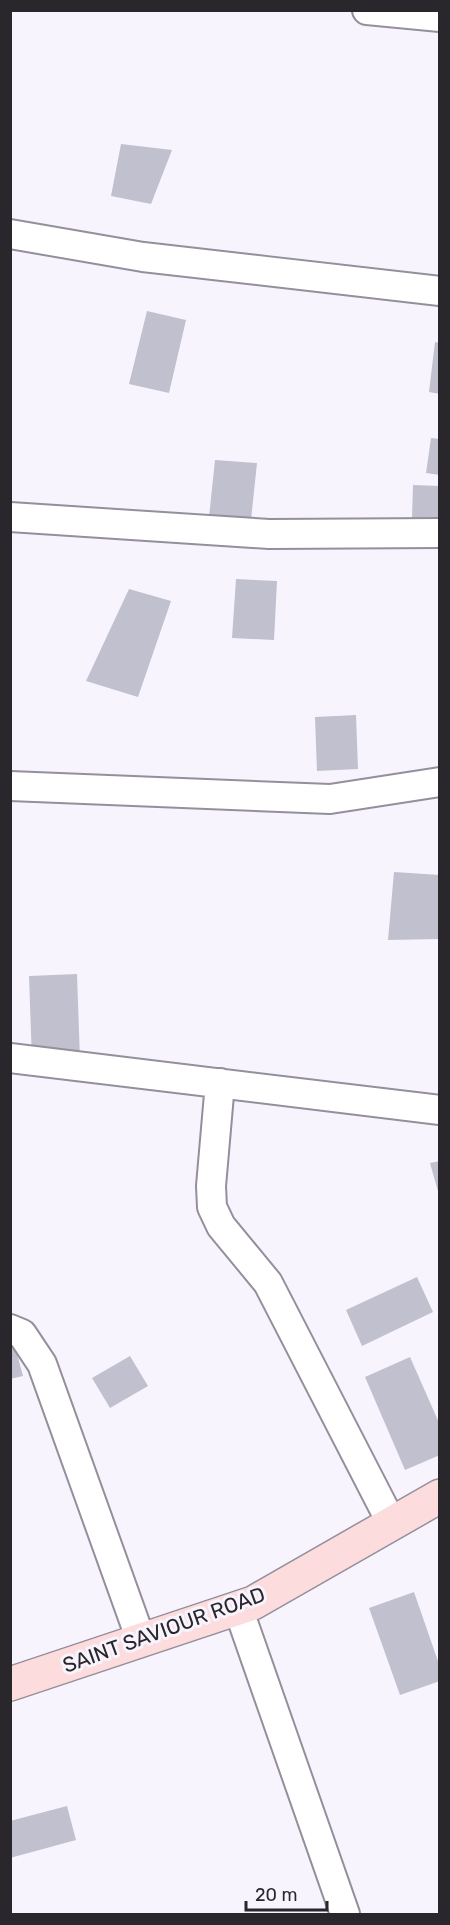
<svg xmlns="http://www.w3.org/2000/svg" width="450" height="1925" font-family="Rubik,sans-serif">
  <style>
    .building { fill: #c0c0ce }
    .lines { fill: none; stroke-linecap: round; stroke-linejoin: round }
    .street-casing { stroke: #948f9b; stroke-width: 32 }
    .secondary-casing { stroke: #948f9b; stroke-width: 36 }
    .street { stroke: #fff; stroke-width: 28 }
    .secondary { stroke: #fddcdd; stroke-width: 33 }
    .labels { text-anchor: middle; stroke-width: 6; stroke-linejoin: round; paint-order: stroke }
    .street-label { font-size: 21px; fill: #29272c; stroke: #f8f4fe }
  </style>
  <rect width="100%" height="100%" fill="#f8f4fe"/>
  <path class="building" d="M121,144L172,150L151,204L111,196Z
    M147,311L186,320L169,393L129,384Z
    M435,342L440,343V394L429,392Z
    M431,438L440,439V475L426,473Z
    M215,460L257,463L251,520L209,517Z
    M413,485L440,486V519L412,518Z
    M236,579L277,581L274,640L232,638Z
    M129,589L171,601L138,697L86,681Z
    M356,715L358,769L317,771L315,717Z
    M394,872L440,875L439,939L388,940Z
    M77,974L80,1059L32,1061L29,976Z
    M440,1161V1195H439L430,1163Z
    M417,1277L433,1312L362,1346L346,1310Z
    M13,1339L23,1376L10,1379V1340Z
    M130,1356L148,1386L110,1408L92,1378Z
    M410,1357L440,1425V1455L405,1470L365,1377Z
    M414,1592L440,1667V1681L400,1695L369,1608Z
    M67,1806L76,1840L10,1858V1821Z"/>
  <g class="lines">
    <g class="street-casing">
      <path id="street" d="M367,10L440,17
        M10,234L143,257L440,291
        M10,517L269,534L440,533
        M10,786L330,799L440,782
        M10,1058L440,1110
        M220,1083L211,1186L212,1207L221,1226L268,1283L392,1524
        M10,1329L22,1334L42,1364L141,1640
        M238,1608L345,1914"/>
    </g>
    <g class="secondary-casing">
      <path id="secondary" d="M10,1684L253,1603L440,1496"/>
    </g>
    <use href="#street" class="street"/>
    <use href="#secondary" class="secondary"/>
  </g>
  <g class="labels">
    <g class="street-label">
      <text transform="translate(164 1630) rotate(-20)" y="7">SAINT SAVIOUR ROAD</text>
    </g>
  </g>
  <rect width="450" height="1925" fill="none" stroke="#29272c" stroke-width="24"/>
  <path d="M246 1901v9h81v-9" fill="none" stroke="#29272c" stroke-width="3"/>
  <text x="255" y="1901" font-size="18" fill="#29272c" stroke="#f8f4fe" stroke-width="4.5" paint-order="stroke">20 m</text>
</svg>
